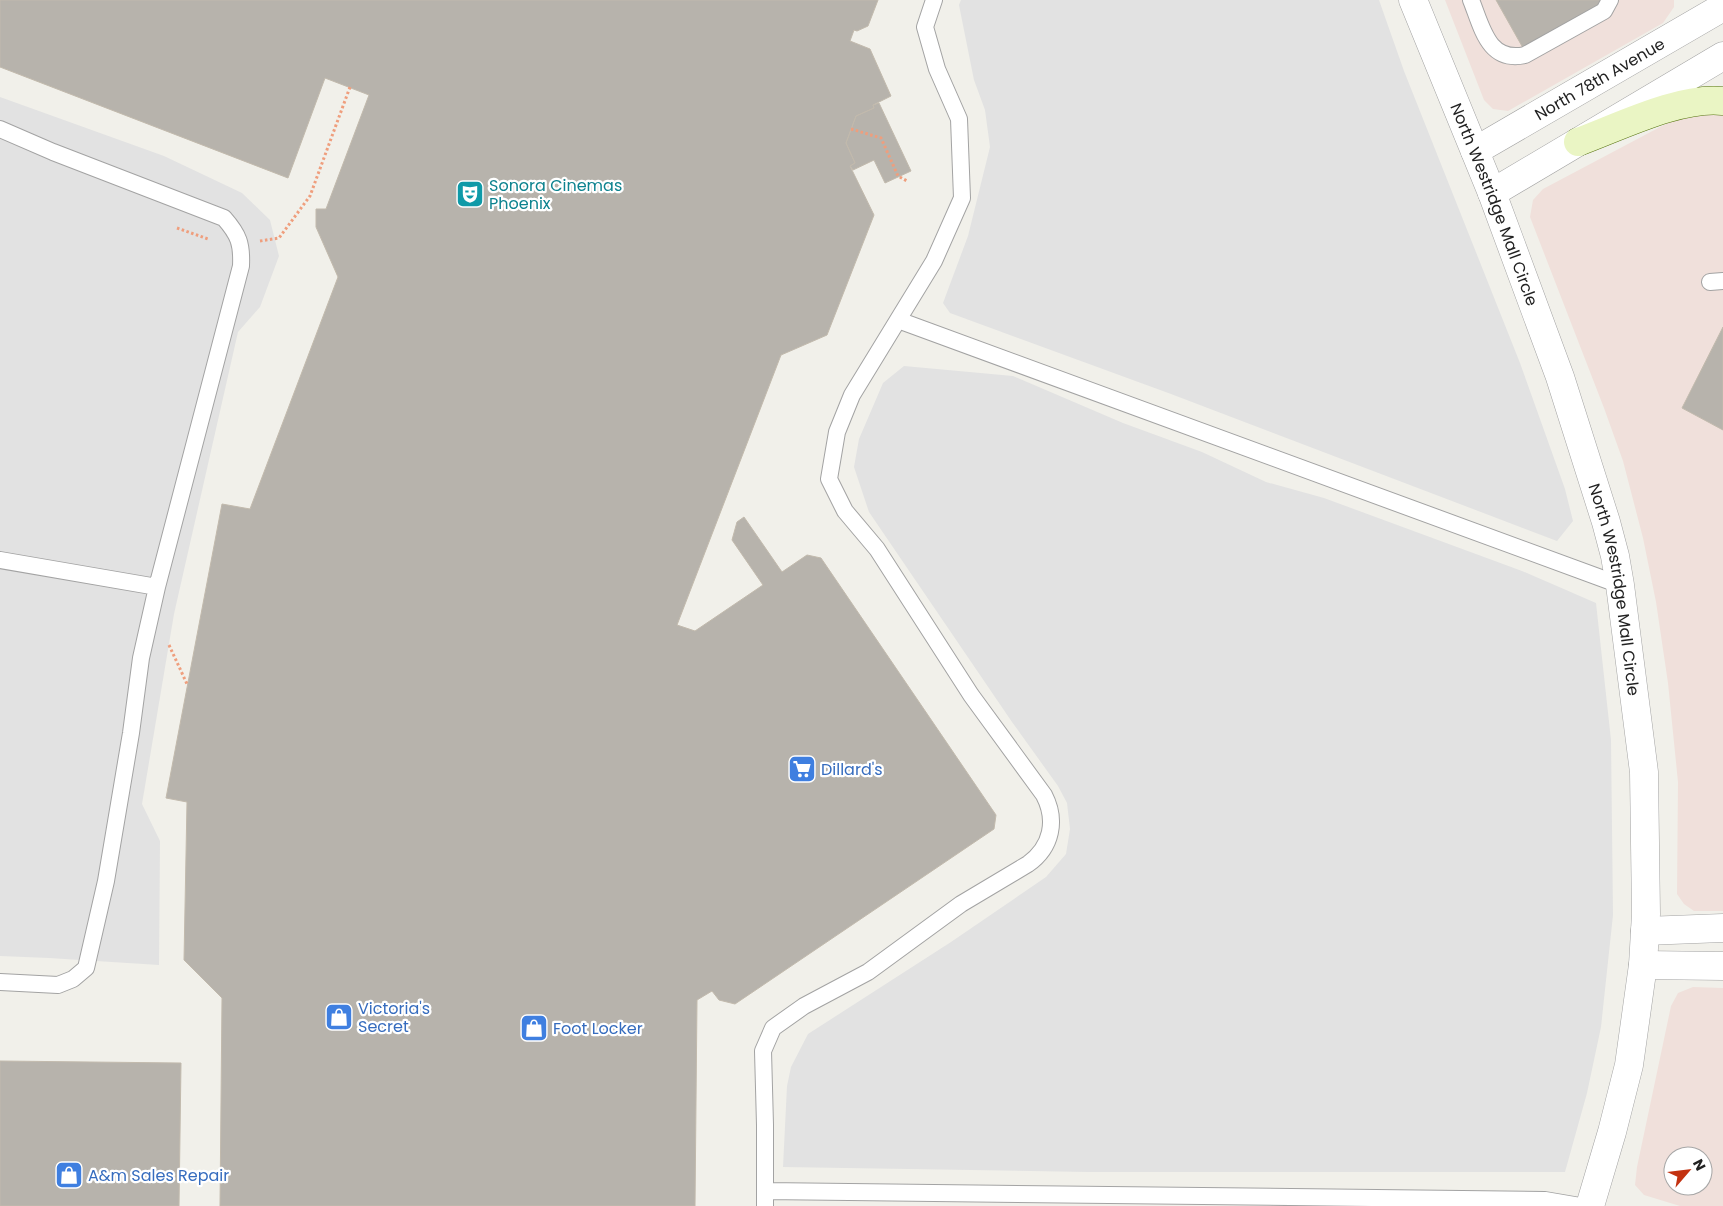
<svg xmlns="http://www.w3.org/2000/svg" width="1723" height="1206" font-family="Poppins,sans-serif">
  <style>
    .commercial { fill: #f0e0db; fill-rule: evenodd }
    .parking { fill: #e2e2e2 }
    .building { fill: #b7b3ac; stroke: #c2baad }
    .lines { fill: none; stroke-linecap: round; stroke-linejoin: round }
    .lane-casing { stroke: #a3a3a3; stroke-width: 18 }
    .street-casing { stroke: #a3a3a3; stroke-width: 29 }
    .secondary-casing { stroke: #56730f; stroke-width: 29 }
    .path { stroke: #ef9e7d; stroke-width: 3; stroke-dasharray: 2.5 2.5; stroke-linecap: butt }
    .lane { stroke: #fff; stroke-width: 16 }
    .street { stroke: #fff; stroke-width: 28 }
    .secondary { stroke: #eaf5c4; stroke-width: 28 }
    .labels { text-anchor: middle; stroke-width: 4.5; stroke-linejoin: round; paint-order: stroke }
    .street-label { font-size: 16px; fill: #222; stroke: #fff }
    .culture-label { font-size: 16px; fill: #0d838f; stroke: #fff; text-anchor: start }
    .shop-label { font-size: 16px; fill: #366cbe; stroke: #fff; text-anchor: start }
  </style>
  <rect width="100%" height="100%" fill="#f1f0ea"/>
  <path class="commercial" d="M1445,0H1674V7L1663,23L1508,111L1493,109L1484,100Z
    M1723,112V911H1694L1684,904L1677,894L1678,782L1668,683L1656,602L1643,538L1623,461L1604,408L1530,217L1533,200L1543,189L1677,118Z
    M1693,987L1723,988V1206H1680L1644,1195L1635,1185L1637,1167L1671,1006L1678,993ZM1673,1156H1703V1186H1673Z"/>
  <path class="parking" d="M961,0H1379L1404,71L1520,363L1565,489L1573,521L1557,541L1171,394L950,313L943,303L968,236L990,147L985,110L974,80L959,5Z
    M0,97L164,156L242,193L270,220L279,256L260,307L238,332L174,614L142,804L160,841L159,965L49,958L0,956Z
    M904,366L1013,376L1123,423L1202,452L1266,482L1324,498L1522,571L1596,603L1611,740L1613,915L1601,1027L1587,1093L1565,1172H1088L783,1167L787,1086L791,1067L808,1034L951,942L1046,877L1066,854L1070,829L1067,803L1058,786L1012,722L869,512L854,467L859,439L883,383Z"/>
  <path class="building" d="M0,0H878L868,26L857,31L854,30L850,41L870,49L891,96L873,105L874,108L856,116L846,143L855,163L850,166L874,215L827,335L781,355L677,625L695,631L763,585L732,540L737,522L744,517L782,572L807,555L821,558L996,815L994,829L735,1004L719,1000L712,991L697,1000L695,1206H220L222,998L184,960L187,802L166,798L222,504L250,509L338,277L316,227V209H326L369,95L325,78L288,178L0,67Z
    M1496,0H1600L1603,4L1523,48Z
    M879,103L911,171L885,183L874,160L853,170L850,166L855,163L846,143L856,116L874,108L873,105Z
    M1723,327V430L1682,408Z
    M0,1061L181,1063L179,1206H0Z"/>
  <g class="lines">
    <g class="lane-casing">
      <path id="lane" d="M1471,0C1482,27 1488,63 1525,55L1604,11L1610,0
        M0,129L53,152L224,218C239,235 242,244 241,266L157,587L141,658L131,733L106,881L86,968L73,979L58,985L0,982
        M1710,282L1723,281
        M898,320L1620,585
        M0,560L157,587
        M765,1191L1545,1200L1580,1206
        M765,1206V1125L763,1051L773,1028L804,1006L868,972L961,904L1028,864C1052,847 1057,820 1044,795L971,695L877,549L845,511L829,479L837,432L852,395L934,261L962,198L959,119L937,69L925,27L934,0"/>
    </g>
    <g class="street-casing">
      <g id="street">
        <path id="s1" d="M1413,0L1492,193L1560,377L1606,522L1615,556L1620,585L1644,772L1646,914L1643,965L1629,1065L1612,1132L1590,1206"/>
        <path id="s2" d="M1475,151L1723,7"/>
        <path d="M1492,193L1723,56"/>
        <path d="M1645,931L1723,928"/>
        <path d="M1643,965L1723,966"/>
      </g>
    </g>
    <g class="secondary-casing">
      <path id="secondary" d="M1578,142C1619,127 1680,96 1723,101"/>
    </g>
    <path class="path" d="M851,129L881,138L898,176L907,181
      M177,228L208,239
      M260,241L279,238L310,196L350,87
      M169,645L187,684"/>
    <use href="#lane" class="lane"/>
    <use href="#street" class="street"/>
    <use href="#secondary" class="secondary"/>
  </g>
  <defs>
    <g id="theatre-square" transform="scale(1.4375)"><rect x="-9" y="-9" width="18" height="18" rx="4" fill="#0f9aa8" stroke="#fff"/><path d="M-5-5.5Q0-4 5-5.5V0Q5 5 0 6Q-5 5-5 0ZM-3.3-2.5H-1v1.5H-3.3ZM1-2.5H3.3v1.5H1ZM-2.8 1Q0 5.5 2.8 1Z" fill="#fff"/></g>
    <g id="supermarket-square" transform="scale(1.4375)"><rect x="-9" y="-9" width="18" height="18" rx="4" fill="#3f7fe0" stroke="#fff"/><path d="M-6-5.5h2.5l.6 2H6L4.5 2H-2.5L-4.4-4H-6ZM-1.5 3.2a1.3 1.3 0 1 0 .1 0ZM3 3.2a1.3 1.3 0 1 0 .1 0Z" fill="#fff"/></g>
    <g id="shop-square" transform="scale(1.4375)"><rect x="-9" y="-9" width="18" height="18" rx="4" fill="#3f7fe0" stroke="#fff"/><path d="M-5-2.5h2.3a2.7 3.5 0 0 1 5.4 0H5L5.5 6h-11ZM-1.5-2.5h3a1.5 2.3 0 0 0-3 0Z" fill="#fff"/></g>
  </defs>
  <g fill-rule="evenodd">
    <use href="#theatre-square" x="470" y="194"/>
    <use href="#supermarket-square" x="802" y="769"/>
    <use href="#shop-square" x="339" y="1017"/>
    <use href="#shop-square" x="534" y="1028"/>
    <use href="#shop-square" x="69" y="1175"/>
  </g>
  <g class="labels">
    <g class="street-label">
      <text dy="6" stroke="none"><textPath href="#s2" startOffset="144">North 78th Avenue</textPath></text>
      <text dy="6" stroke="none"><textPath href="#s1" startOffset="220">North Westridge Mall Circle</textPath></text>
      <text dy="6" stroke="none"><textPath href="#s1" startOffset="625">North Westridge Mall Circle</textPath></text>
    </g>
    <g class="culture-label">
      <text x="489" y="191">Sonora Cinemas<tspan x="489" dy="18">Phoenix</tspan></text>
    </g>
    <g class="shop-label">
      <text x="821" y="775">Dillard's</text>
      <text x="358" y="1014">Victoria's<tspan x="358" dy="18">Secret</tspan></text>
      <text x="553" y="1034">Foot Locker</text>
      <text x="88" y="1181">A&amp;m Sales Repair</text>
    </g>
  </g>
  <g transform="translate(1688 1171) rotate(62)"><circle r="24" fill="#ffffff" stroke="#a7a7a7"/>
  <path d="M0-4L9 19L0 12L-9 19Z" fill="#c33211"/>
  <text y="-8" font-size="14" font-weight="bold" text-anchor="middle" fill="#222222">N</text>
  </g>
</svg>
